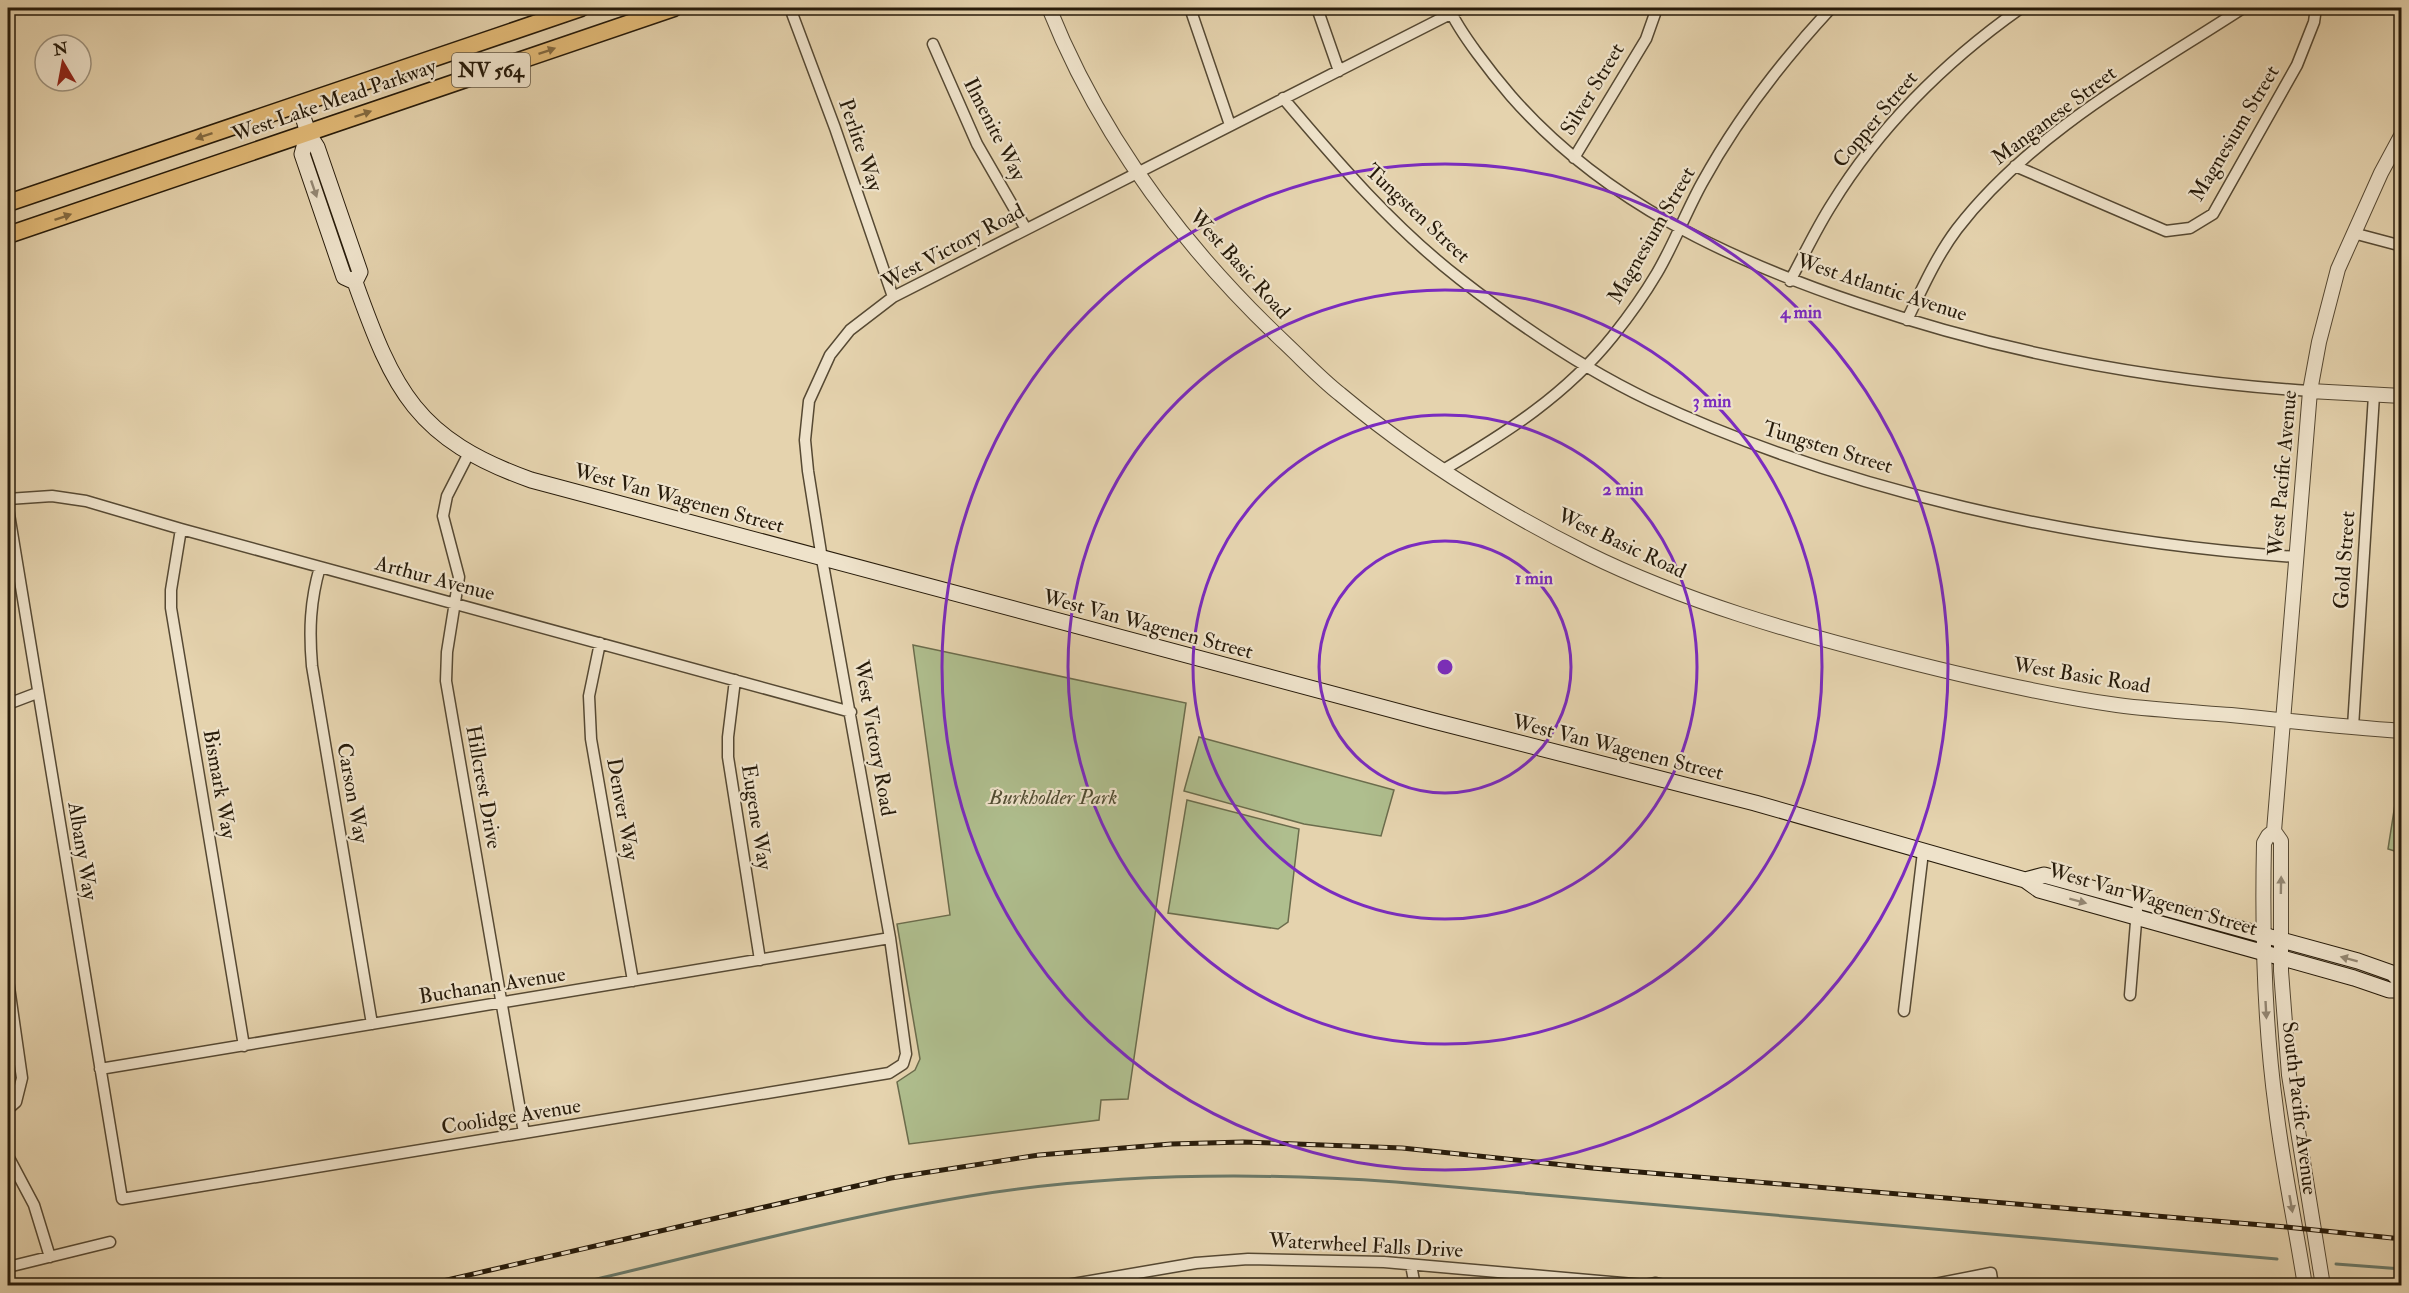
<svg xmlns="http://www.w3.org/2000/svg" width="2409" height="1293" font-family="'IM FELL Double Pica',serif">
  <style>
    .green { fill: #afbe8e; stroke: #6b6c4c; stroke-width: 1.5 }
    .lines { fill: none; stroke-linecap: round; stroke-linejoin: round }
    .stream { stroke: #6a7969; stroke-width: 3 }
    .minor-casing { stroke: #564933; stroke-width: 13 }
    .tertiary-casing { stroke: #564933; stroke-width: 16 }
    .secondary-casing { stroke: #271b0a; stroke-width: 17 }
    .primary-casing { stroke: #271b0a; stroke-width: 19 }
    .minor { stroke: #eee2ca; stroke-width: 10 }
    .tertiary { stroke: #eee2ca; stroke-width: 14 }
    .secondary { stroke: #eee2ca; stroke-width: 15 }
    .primary { stroke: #e2ba77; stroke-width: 16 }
    .rail-casing { stroke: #271b0a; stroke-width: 5 }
    .rail { stroke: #eee2ca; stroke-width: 3; stroke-dasharray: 9; stroke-linecap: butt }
    .oneway { fill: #846a40 }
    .oneway2 { fill: #948874 }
    .ring { fill: none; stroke: #7b2cbf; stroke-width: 3 }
    .labels { text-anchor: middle; stroke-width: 4.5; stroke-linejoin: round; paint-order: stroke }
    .shield { fill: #eee2ca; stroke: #635744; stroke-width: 1.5 }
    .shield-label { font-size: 20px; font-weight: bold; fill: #271b0a }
    .street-label { font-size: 21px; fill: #271b0a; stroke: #eee2ca }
    .park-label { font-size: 21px; font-style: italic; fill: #504c32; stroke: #eee2ca }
    .centre { fill: #7b2cbf; stroke: #eee2ca; stroke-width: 3 }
    .ring-label { font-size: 18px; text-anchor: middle; font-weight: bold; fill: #7b2cbf; stroke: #eee2ca; stroke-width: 4.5; stroke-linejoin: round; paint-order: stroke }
  </style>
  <rect width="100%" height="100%" fill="#e5d3ae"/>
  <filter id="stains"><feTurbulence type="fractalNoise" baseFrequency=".00333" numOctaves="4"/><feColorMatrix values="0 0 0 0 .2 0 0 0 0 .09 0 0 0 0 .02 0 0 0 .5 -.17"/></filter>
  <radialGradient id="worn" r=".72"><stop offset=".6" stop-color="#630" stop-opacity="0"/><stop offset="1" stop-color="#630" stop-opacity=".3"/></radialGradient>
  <path class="green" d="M913,645L1186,703L1128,1099L1101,1100L1099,1120L909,1144L897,1082L915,1070L920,1059L897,924L950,915Z
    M1199,737L1394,790L1381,836L1304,824L1184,791Z
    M2396,798L2401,799V853L2388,849Z
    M1187,800L1299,829L1288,922L1278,929L1168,913Z"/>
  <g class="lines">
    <path class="stream" d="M2336,1264L2402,1269
      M567,1286C701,1255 835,1218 970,1196C1110,1173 1255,1172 1396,1182L2277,1259"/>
    <g class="minor-casing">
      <path id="minor" d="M790,8L835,128L893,297
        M1190,8L1230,125
        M1317,8L1339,71
        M1449,8C1459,32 1493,75 1511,96C1603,201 1727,259 1857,303C2003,353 2156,381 2310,391
        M933,44L977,144L1026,229
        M1283,98C1338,163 1393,227 1460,279C1519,325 1582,368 1649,400C1845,492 2080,542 2295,557
        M1574,158L1646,39L1657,8
        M2015,166L2166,231L2190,228L2213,214L2297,65L2314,22L2316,8
        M2353,233L2402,246
        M1790,281C1804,255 1816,229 1832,204C1880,126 1946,61 2021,8
        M1907,320C1922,289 1936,257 1957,229C2031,133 2143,73 2243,8
        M469,453L447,496L443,516L459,577L447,652L446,681L524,1133
        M1443,470C1506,433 1566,395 1613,336C1629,316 1644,295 1657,273C1674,244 1686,212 1702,183C1737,119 1782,61 1831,8
        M8,499L52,496L86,501L181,529L851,712
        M8,508L122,1199L889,1073L903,1064L906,1054L890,938L822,559L808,471L805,440L809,401L830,355L850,330L893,297L1462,8
        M181,529L171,590V608L244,1046
        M320,567C310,601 309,631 312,666L372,1024
        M600,643L589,696L591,739L633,981
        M735,680L728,737V757L760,960
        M8,704L37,693
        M2353,727L2374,395
        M8,980L22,1078L16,1102L8,1109
        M2130,995L2137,910
        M1904,1011L1923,852
        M100,1069L890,938
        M8,1156L34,1205L50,1257
        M1411,1265L1415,1286
        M8,1267L110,1242
        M1061,1286L1196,1263L1248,1259L1384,1262L1645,1285L1656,1283L1669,1286
        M1925,1286L1991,1273L1993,1286"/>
    </g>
    <g class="tertiary-casing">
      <path id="tertiary" d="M1049,8C1101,138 1185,249 1286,344C1304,361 1321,379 1340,394C1415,457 1498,509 1586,553C1685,602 1795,633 1902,660C1973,678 2045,695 2117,705C2155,710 2193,712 2231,715C2288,721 2345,727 2402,731
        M2310,391L2402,396
        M2274,831L2268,836L2264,843C2262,932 2264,1021 2276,1109C2283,1168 2296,1227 2305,1286
        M2323,1286L2289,1075L2281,971V841L2274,831L2310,391L2319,342L2338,269L2381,173L2402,134"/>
    </g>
    <g class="secondary-casing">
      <path id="secondary" d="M299,104L308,133L317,147L360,272L355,282C394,391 416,439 531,480L1430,720L1755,803L2025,880L2039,890L2354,978L2389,990H2402
        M308,133L302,154L344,277L355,282
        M2025,880L2044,875L2358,961L2392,973L2402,982"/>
    </g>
    <g class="primary-casing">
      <path id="primary" d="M8,203L581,8
        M8,235L674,8"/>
    </g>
    <use href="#minor" class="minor"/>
    <use href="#tertiary" class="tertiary"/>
    <use href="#secondary" class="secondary"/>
    <use href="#primary" class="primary"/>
    <g class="rail-casing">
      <path id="rail" d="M421,1286L891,1178L1039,1155L1171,1144L1243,1142L1402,1148L1592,1168L2286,1227L2402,1239"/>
    </g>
    <use href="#rail" class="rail"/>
  </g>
  <defs><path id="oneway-solid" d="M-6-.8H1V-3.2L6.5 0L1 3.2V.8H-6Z" transform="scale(1.5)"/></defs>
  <g class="oneway">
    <use href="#oneway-solid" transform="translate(547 51) rotate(-19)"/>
    <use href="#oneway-solid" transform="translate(363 114) rotate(-19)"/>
    <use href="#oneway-solid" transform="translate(204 136) rotate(161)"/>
    <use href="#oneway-solid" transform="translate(63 217) rotate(-19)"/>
  </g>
  <g class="oneway2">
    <use href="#oneway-solid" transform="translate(314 189) rotate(71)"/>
    <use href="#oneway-solid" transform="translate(2281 885) rotate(-89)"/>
    <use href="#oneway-solid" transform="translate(2078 901) rotate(15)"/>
    <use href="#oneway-solid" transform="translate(2349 959) rotate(-165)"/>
    <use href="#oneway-solid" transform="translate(2266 1010) rotate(87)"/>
    <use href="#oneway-solid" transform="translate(2291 1204) rotate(80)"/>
  </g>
  <g class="ring">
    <circle cx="1445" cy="667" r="126"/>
    <circle cx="1445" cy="667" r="252"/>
    <circle cx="1445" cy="667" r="377"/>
    <circle cx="1445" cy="667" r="503"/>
  </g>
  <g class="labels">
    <rect class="shield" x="452" y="53" width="78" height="34" rx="4.5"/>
    <g class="shield-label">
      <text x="491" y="77">NV 564</text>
    </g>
    <g class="street-label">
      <text transform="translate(1592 89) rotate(-59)" y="7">Silver Street</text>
      <text transform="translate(334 100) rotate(-19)" y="7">West Lake Mead Parkway</text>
      <text transform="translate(2054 115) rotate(-37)" y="7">Manganese Street</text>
      <text transform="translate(1875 119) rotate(-50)" y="7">Copper Street</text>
      <text transform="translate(995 129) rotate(63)" y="7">Ilmenite Way</text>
      <text transform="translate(2234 133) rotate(-59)" y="7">Magnesium Street</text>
      <text transform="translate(861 145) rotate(71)" y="7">Perlite Way</text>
      <text transform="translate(1418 213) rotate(43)" y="7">Tungsten Street</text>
      <text transform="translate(1651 235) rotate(-60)" y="7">Magnesium Street</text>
      <text transform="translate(953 246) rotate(-28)" y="7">West Victory Road</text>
      <text transform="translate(1240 264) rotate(48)" y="7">West Basic Road</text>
      <text transform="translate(1882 287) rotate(18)" y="7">West Atlantic Avenue</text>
      <text transform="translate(1828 447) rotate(17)" y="7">Tungsten Street</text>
      <text transform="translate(2282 473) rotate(-85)" y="7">West Pacific Avenue</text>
      <text transform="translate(679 498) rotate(15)" y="7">West Van Wagenen Street</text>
      <text transform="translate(1622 543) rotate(25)" y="7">West Basic Road</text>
      <text transform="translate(2344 560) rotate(-86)" y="7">Gold Street</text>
      <text transform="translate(435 578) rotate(15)" y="7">Arthur Avenue</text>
      <text transform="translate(1148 624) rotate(15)" y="7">West Van Wagenen Street</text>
      <text transform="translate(2082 675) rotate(9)" y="7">West Basic Road</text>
      <text transform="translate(875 738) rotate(80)" y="7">West Victory Road</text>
      <text transform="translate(1618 747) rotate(14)" y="7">West Van Wagenen Street</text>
      <text transform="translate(220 784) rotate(80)" y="7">Bismark Way</text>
      <text transform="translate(484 787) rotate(80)" y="7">Hillcrest Drive</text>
      <text transform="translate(353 793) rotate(80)" y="7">Carson Way</text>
      <text transform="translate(623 809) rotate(80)" y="7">Denver Way</text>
      <text transform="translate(757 817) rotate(81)" y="7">Eugene Way</text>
      <text transform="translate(83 851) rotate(81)" y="7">Albany Way</text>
      <text transform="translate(2153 899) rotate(16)" y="7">West Van Wagenen Street</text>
      <text transform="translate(492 985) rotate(-9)" y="7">Buchanan Avenue</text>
      <text transform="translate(2300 1108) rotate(83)" y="7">South Pacific Avenue</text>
      <text transform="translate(511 1116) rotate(-9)" y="7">Coolidge Avenue</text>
      <text transform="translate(1366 1245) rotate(3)" y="7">Waterwheel Falls Drive</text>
    </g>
    <g class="park-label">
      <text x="1053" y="804">Burkholder Park</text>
    </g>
  </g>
  <circle cx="1445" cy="667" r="9" class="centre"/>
  <g class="ring-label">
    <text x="1801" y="318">4 min</text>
    <text x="1712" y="407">3 min</text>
    <text x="1623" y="495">2 min</text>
    <text x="1534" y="584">1 min</text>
  </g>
  <rect width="2409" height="1293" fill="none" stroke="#e5d3ae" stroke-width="30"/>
  <rect x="9" y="9" width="2391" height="1275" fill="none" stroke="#271b0a" stroke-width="3"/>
  <rect x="15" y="15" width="2379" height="1263" fill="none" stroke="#271b0a" stroke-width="1.5"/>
  <g transform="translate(63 63) rotate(350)"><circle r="28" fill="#eee2ca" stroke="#9e927d" stroke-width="1.5"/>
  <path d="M0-4.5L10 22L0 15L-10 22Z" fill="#8f2418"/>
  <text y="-9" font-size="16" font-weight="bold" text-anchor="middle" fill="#271b0a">N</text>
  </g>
  <rect width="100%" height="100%" filter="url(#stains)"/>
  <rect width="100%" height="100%" fill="url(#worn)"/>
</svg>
